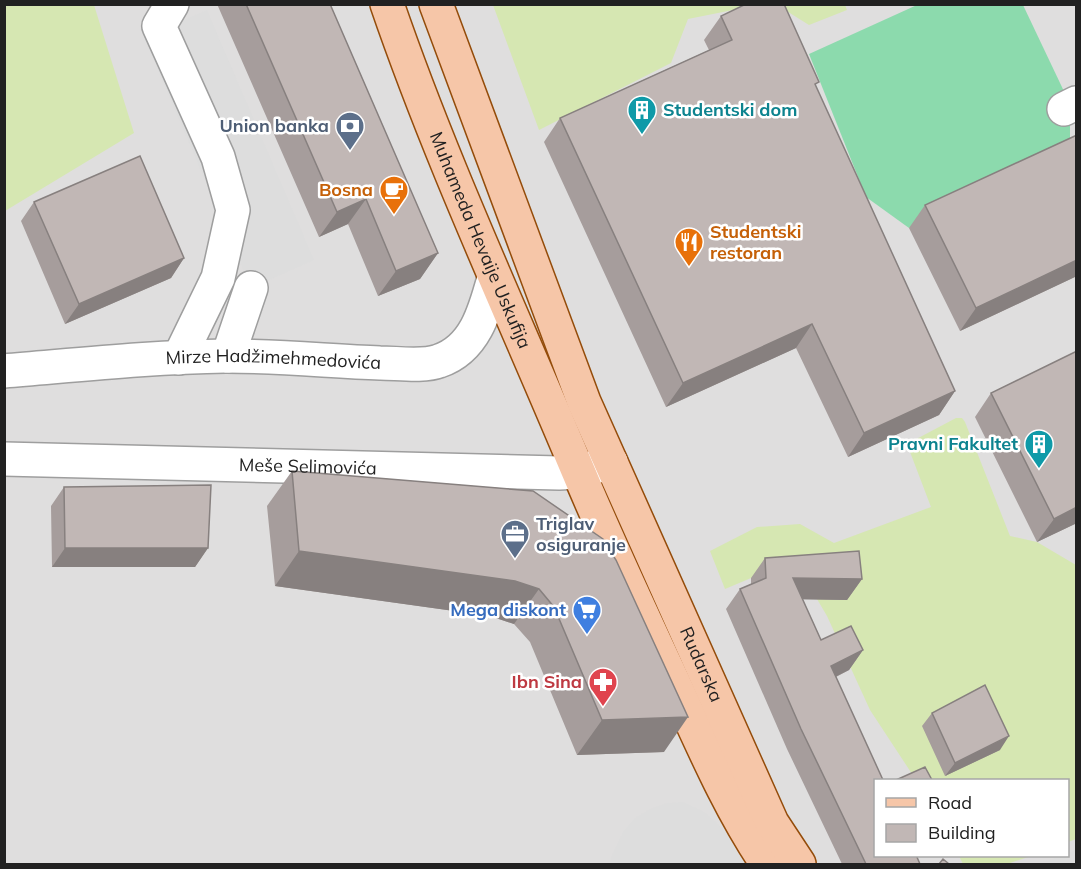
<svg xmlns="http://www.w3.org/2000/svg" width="1081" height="869" font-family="Mulish,sans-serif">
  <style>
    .residential { fill: #dfdede; fill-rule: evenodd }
    .grass { fill: #d6e7b2 }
    .pitch { fill: #8cdaad }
    .parking { fill: #ddd }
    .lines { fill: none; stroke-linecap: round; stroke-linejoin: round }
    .minor-casing { stroke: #9e9e9e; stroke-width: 36 }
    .major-casing { stroke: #944c0a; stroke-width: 36 }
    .minor { stroke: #fff; stroke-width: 33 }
    .major { stroke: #f6c6a8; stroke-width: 33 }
    .wall { fill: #a69d9c }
    .shaded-wall { fill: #87807f }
    .building { fill: #c1b7b5; stroke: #87807f; stroke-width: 1.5 }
    .labels { text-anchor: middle; stroke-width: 5; stroke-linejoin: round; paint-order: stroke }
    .culture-label { font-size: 18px; font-weight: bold; fill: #0d838f; stroke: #fff; text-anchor: start }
    .service-label { font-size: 18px; font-weight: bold; fill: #4e5e75; stroke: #fff; text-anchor: end }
    .food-label { font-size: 18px; font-weight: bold; fill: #c56008; stroke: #fff; text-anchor: end }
    .street-label { font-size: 18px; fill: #212121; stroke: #fff }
    .shop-label { font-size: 18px; font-weight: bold; fill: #366cbe; stroke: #fff; text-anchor: end }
    .health-label { font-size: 18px; font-weight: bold; fill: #be3a42; stroke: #fff; text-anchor: end }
  </style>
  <rect width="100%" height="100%" fill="#f1ece8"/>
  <path class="residential" d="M5,5H1076V864H5ZM876,780H1068V856H876Z"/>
  <path class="grass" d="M5,4L94,5L134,133L5,211Z
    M493,5H758L688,19L671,63L539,130Z
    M777,5H845L847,10L809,25Z
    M956,418H962L965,422L1010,536L1037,542L1076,565V839L1068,842V780H916L870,710L827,616L804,577L763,573L725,589L710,551L757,527L800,524L834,543L931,507L907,444Z
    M959,856H1031L1007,864H963Z"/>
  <path class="pitch" d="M917,5H1023L1070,104V155L909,228L866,197L809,54Z"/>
  <path class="parking" d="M207,10L314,260L251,288L144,37Z
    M683,802L704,812L722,828L745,864H610L611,857L623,832L635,818L650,809L667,803Z
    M1076,850V864H1037L1062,856H1068V853Z"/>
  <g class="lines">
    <g class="minor-casing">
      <g id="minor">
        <path d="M172,4L159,26L218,157L233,210L218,278L179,358"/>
        <path d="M1064,109L1076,103"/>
        <path d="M228,356L251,288"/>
        <path id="s1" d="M4,371C78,365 152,357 226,356C278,356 329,361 380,363C397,363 424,367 439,361C475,349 485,311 494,278"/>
        <path id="s2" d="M4,459L559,473L579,472L611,462"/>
      </g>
    </g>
    <g class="major-casing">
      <g id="major">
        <path id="s3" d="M387,4C442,164 514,317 579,473C610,547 644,619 678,692C705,751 731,811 767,864"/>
        <path id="s4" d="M436,4L584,402L772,823L799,864"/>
      </g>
    </g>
    <use href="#minor" class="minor"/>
    <use href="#major" class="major"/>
  </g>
  <path class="wall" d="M217,4H330L438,253L420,279L378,296L348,224L319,237Z
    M721,16L816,87L955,391L939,415L848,457L796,348L666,407L544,142L560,118L709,50L704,40Z
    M1077,135V276L960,331L909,228L925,205Z
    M34,202L184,258L171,278L65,324L21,221Z
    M1077,351V523L1037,542L975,417L991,393Z
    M292,471L533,491L664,752L577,755L530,642L514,624L490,616L275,586L267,506Z
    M64,487L208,548L195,567H52L51,506Z
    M765,558L862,579L847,600L802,599L821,640L863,650L849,670L836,677L920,864H842L787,749L726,609L740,589L751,584V578Z
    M932,713L1000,750L945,776L922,726Z"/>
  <path class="shaded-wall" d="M366,199L348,224L319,237L337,212Z
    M438,253L420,279L378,296L396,271Z
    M184,258L171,278L65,324L79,304Z
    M1077,260V276L960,331L976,308Z
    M812,324L796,348L666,407L683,383Z
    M955,391L939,415L848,457L864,433Z
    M1077,507V523L1037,542L1054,519Z
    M65,548H208L195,567H52Z
    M299,551L515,581L539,589L514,624L490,616L275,586Z
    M793,578L862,579L847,600L778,599Z
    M863,650L849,670L817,686L831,666Z
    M688,717L664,752L577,755L602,720Z
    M1009,736L1000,750L945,776L955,763Z"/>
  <path class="building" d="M246,4H330L438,253L396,271L366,199L337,212Z
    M746,4H784L819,82L815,84L955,391L864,433L812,324L683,383L560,118L732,40L721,16Z
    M1077,135V260L976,308L925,205Z
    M140,156L184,258L79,304L34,202Z
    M1077,351V507L1054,519L991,393Z
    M292,471L533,491L603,539L616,560L688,717L602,720L554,607L539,589L515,581L299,551Z
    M211,485L208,548H65L64,487Z
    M859,551L862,579L793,578L821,640L851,626L863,650L831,666L883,780H876V855H916L920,864H866L801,729L740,589L766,578L765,558Z
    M985,685L1009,736L955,763L932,713Z
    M925,767L932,780H896Z
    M943,859L949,864H939Z"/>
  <defs>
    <g id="building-pin" transform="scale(1.5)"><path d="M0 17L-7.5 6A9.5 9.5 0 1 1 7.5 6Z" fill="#0f9aa8" stroke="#fff"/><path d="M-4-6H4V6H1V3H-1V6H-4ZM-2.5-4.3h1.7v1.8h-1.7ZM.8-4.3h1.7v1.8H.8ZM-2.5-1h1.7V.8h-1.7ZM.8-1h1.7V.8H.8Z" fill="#fff"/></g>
    <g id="bank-pin" transform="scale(1.5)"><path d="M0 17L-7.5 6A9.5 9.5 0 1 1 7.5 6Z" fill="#5c6f8a" stroke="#fff"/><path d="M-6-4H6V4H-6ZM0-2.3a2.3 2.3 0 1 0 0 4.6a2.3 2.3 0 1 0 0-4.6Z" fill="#fff"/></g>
    <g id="cafe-pin" transform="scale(1.5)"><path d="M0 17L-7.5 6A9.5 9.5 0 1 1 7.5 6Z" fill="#e8710a" stroke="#fff"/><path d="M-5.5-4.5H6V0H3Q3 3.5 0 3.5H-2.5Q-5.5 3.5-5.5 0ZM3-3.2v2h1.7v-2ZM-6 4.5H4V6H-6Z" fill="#fff"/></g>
    <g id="restaurant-pin" transform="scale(1.5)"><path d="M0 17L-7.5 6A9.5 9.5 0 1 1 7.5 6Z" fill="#e8710a" stroke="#fff"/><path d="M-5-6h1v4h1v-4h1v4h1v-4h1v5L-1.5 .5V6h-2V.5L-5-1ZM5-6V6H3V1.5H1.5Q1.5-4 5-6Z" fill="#fff"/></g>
    <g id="office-pin" transform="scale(1.5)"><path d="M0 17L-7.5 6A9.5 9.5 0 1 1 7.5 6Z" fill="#5c6f8a" stroke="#fff"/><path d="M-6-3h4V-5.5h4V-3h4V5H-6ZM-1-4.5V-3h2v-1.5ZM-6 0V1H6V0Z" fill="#fff"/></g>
    <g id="supermarket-pin" transform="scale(1.5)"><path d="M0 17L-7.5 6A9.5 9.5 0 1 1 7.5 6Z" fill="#3f7fe0" stroke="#fff"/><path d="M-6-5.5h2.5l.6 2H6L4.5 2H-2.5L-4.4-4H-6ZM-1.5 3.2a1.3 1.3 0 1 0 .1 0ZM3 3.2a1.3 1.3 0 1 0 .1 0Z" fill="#fff"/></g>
    <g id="pharmacy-pin" transform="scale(1.5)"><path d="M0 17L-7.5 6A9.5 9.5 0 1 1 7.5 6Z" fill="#e0444e" stroke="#fff"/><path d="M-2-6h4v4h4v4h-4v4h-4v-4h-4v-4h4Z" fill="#fff"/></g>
  </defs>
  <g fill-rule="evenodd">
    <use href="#building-pin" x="642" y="110"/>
    <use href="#bank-pin" x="350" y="126"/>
    <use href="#cafe-pin" x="394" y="190"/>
    <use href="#restaurant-pin" x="689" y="242"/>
    <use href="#building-pin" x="1039" y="444"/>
    <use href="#office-pin" x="515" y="534"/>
    <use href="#supermarket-pin" x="587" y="610"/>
    <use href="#pharmacy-pin" x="603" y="682"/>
  </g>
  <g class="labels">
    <g class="culture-label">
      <text x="663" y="116">Studentski dom</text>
      <text x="1018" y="450" text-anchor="end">Pravni Fakultet</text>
    </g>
    <g class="service-label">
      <text x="329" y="132">Union banka</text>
      <text x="536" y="530" text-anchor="start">Triglav<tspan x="536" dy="21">osiguranje</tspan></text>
    </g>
    <g class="food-label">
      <text x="373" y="196">Bosna</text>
      <text x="710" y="238" text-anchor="start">Studentski<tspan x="710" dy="21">restoran</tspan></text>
    </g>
    <g class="street-label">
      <text dy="6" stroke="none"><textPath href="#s3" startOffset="254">Muhameda Hevaije Uskufija</textPath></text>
      <text dy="6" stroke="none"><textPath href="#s1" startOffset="270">Mirze Hadžimehmedovića</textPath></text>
      <text dy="6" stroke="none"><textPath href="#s2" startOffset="304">Meše Selimovića</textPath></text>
      <text dy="6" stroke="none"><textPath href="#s4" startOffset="712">Rudarska</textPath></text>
    </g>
    <g class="shop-label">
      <text x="566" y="616">Mega diskont</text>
    </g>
    <g class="health-label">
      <text x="582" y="688">Ibn Sina</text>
    </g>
  </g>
  <rect width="1081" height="869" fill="none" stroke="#212121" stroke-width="12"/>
  <rect x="874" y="779" width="195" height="78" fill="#ffffff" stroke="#a6a6a6" stroke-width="1.5"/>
  <rect x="886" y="798" width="30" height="9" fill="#f6c6a8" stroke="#a6a6a6" stroke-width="1.5"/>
  <text x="928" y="809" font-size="18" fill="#212121">Road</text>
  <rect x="886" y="824" width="30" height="18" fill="#c1b7b5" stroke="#a6a6a6" stroke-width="1.5"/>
  <text x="928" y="839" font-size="18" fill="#212121">Building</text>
</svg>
